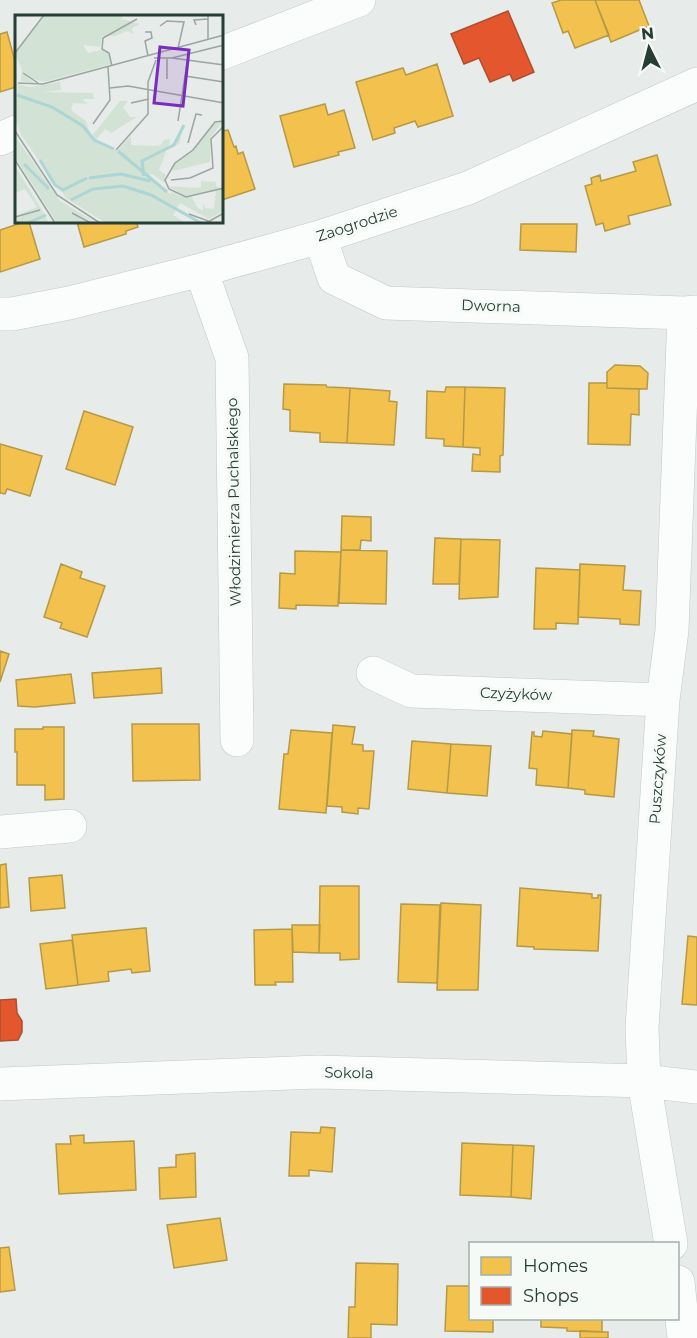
<svg xmlns="http://www.w3.org/2000/svg" width="697" height="1338" font-family="Montserrat,sans-serif">
  <style>
    .homes { fill: #f2c14e; stroke: #b59a46; stroke-width: 1.5 }
    .shops { fill: #e4572e; stroke: #ab5030; stroke-width: 1.5 }
    .lines { fill: none; stroke-linecap: round; stroke-linejoin: round }
    .minor-casing { stroke: #c4c8c6; stroke-width: 34 }
    .minor { stroke: #fbfcfc; stroke-width: 33 }
    .labels { text-anchor: middle; stroke-width: 6; stroke-linejoin: round; paint-order: stroke }
    .street-label { font-size: 15px; fill: #263e34; stroke: #f6faf7 }
    .inset-river { fill: none; stroke: #acd5d5; stroke-width: 3 }
    .inset-road { fill: none; stroke: #9aa6a1; stroke-width: 1.5 }
    .view { fill: #7b2cbf; fill-opacity: 0.15; stroke: #7b2cbf; stroke-width: 3 }
    .inset-edge { fill: none; stroke: #263e34; stroke-width: 3 }
  </style>
  <rect width="100%" height="100%" fill="#e7ebe9"/>
  <path class="homes" d="M561,0H595L609,35L575,48L568,31L563,33L552,3Z
    M595,0H639L649,26L611,42Z
    M7,32L16,65V87L0,92V34Z
    M437,64L453,116L418,127L415,121L394,128L395,133L373,140L356,82L403,68L406,75Z
    M325,104L328,115L344,110L355,148L338,152L339,155L294,167L280,116Z
    M228,130L234,147L236,146L238,154L243,152L255,189L222,200V131Z
    M657,155L671,205L628,216L630,224L605,231L603,223L596,225L585,186L592,184L591,178L600,175L601,181L636,171L633,162Z
    M24,222H29L40,259L0,272V230Z
    M77,222H136L138,227L126,231V234L84,247Z
    M521,224H577L576,252L520,250Z
    M615,365L640,366L648,373L647,389L607,388V372Z
    M589,383H607V388L639,389V415L631,414L630,445L588,444Z
    M284,384L326,385L327,387L350,388L347,443L320,442V433L290,431V410L283,409Z
    M446,387H465L463,447L444,446V439L426,438L427,391L445,392Z
    M465,387L505,388L503,455L500,456V472L472,471L473,454L480,455V448L463,447Z
    M350,388L390,391L389,401L397,402L394,445L347,443Z
    M84,411L133,427L115,485L66,469Z
    M0,444L42,456L30,496L7,489L5,494L0,493Z
    M342,516L371,517V541L361,540L360,550H341Z
    M435,538L461,539L459,584H433Z
    M461,539L500,540L498,597L459,599Z
    M341,550L387,551L386,604L339,603Z
    M295,551L341,552L338,606L296,605V609L279,608L280,573L295,574Z
    M61,564L82,572L80,578L105,586L87,637L60,628L62,623L44,617Z
    M580,564L625,566L623,590L641,591L639,625L620,624V619L578,617Z
    M536,568L580,570L578,624L556,623V629H534Z
    M0,651L9,654L0,682Z
    M161,668L162,693L94,698L92,673Z
    M71,674L75,703L35,707L18,706L16,680Z
    M132,724H199L200,780L133,781Z
    M333,725L355,727L352,744L363,745V751H374L369,809L358,808V814L342,812V807L327,806Z
    M43,727H64V799L45,800V785H17V752H15V729H43Z
    M291,730L332,733L326,813L279,809L284,754H288Z
    M572,730L594,731L593,736L619,739L614,797L585,794V790L568,788Z
    M543,731L572,734L568,788L536,785L537,769L529,768L532,732H534V736L542,737Z
    M412,741L451,744L447,793L408,789Z
    M451,744L491,746L487,796L447,793Z
    M6,864L9,907L0,908V865Z
    M62,875L65,908L31,911L29,878Z
    M320,886H359V959L340,960V953H319Z
    M520,888L592,894V898H598V895H601L598,951L534,949V947L517,946Z
    M441,903L481,905L478,990H437Z
    M401,904L440,905L437,983L398,982Z
    M292,925H320L319,953L293,952Z
    M144,928H146L150,971L132,973L131,969L108,972L109,981L78,985L72,935Z
    M292,929L293,982H275L276,985H255L254,930Z
    M688,936L697,937V1005L682,1004Z
    M72,940L78,985L46,989L40,944Z
    M321,1127L335,1128L332,1172L309,1170V1176H289L291,1132L320,1133Z
    M84,1135V1143L134,1141L136,1190L59,1194L56,1144H71L70,1136Z
    M462,1143L513,1145L511,1197L460,1195Z
    M513,1145L534,1146L531,1199L511,1197Z
    M195,1153L196,1197L160,1199L159,1168L176,1167V1155Z
    M220,1218L227,1260L174,1268L167,1225Z
    M9,1247L15,1290L0,1292V1248Z
    M356,1263L398,1264L397,1325L371,1324V1338H348L349,1307H355Z
    M447,1286H470V1318H493V1332L445,1331Z
    M541,1318H602V1332L567,1331V1328L541,1327Z
    M580,1331L608,1332V1338H580Z"/>
  <path class="shops" d="M508,11L534,72L513,81L510,74L490,82L479,58L464,64L451,34Z
    M16,999L17,1013L22,1021V1032L18,1040L0,1041V1000Z"/>
  <g class="lines">
    <g class="minor-casing">
      <path id="minor" d="M222,53L359,0
        M0,139L16,132
        M320,237L334,278L386,303L684,313L697,312
        M201,270L232,358L237,740
        M0,314H12L69,303L201,270L320,237L468,188L697,84
        M373,673L411,691L663,700
        M0,832L70,826
        M0,1084L318,1072L644,1081L697,1087
        M671,1244L644,1081L642,1028L663,700L672,630L684,313
        M678,1282L684,1338"/>
    </g>
    <use href="#minor" class="minor"/>
  </g>
  <g class="labels">
    <g class="street-label">
      <text transform="translate(357 224) rotate(-18)" y="5">Zaogrodzie</text>
      <text transform="translate(491 306) rotate(2)" y="5">Dworna</text>
      <text transform="translate(234 502) rotate(-91)" y="5">Włodzimierza Puchalskiego</text>
      <text transform="translate(516 694) rotate(2)" y="5">Czyżyków</text>
      <text transform="translate(658 779) rotate(-86)" y="5">Puszczyków</text>
      <text transform="translate(349 1073) rotate(1)" y="5">Sokola</text>
    </g>
  </g>
  <g transform="translate(15 15)">
    <rect width="208" height="208" fill="#e7ebe9"/>
    <path d="M30,0H107V4L125,9L117,13L118,19L112,16L100,21H87L85,32L68,30L73,38L87,35L93,38L96,49L29,67L11,62L19,68L6,66L7,55L0,39ZM45,67L46,75L28,77L78,78L79,84H67L73,89L58,88L56,95L71,106L76,122L105,86H113L108,92L115,102H122L96,118L90,114L81,125L102,136L116,121V130L145,131L149,125L155,124L154,132L167,118L164,129L152,134L144,155L151,160L150,168L137,159L129,160L155,179L157,177L165,181L177,182L182,192L188,196V188L190,193L199,194L201,176L171,181L152,171L181,173L186,172V166L201,167V171L208,174V196L194,204L165,188L158,200L171,208H91L51,183L6,120L0,103L3,69L15,72ZM208,106L196,122L195,147L158,156V150L178,135L198,109ZM0,121L45,186L82,208L56,197L73,208H42L0,142ZM0,151L27,195L34,208H0V201L22,192L10,174L0,178Z" fill="#d2e3d5"/>
    <path class="inset-river" d="M2,80L37,92L68,111L79,125L99,134M103,136L152,177M25,145L40,170L48,175L72,163M9,149L34,174M129,161L127,146L159,130L169,110M74,163L106,159L135,166M56,185L78,174L108,171L136,180L186,208M13,208L31,200"/>
    <path class="inset-road" d="M193,0V24M181,10L179,5L193,4M145,11L152,6L169,7L163,33M130,17H136L137,23L130,26L133,41M0,38L29,0M139,43H157L209,30M157,43L209,50M97,51L94,38L87,34L88,23L122,4M8,58L23,68M170,61L209,67M152,64V44M3,68L28,69L209,20M95,73L113,71L209,88M116,88L134,84M163,106L172,48M209,106L200,107L178,135L160,148L150,165L154,174L171,182L209,173M78,109L95,85L93,52M0,116L42,180L85,208M173,128L181,99L187,100M101,135L133,99V67L141,45M0,145L40,208M156,165L175,163L198,153L196,124L209,111M57,198L76,208M174,199L196,207M0,202L25,195M191,208L209,198"/>
    <path class="view" d="M145,32L174,35L168,91L139,88Z"/>
    <rect width="208" height="208" class="inset-edge"/>
  </g>
  <rect x="469" y="1242" width="210" height="78" fill="#f6faf7" stroke="#a3afa9" stroke-width="1.5"/>
  <rect x="481" y="1257" width="30" height="18" fill="#f2c14e" stroke="#a3afa9" stroke-width="1.5"/>
  <text x="523" y="1272" font-size="18" fill="#263e34">Homes</text>
  <rect x="481" y="1287" width="30" height="18" fill="#e4572e" stroke="#a3afa9" stroke-width="1.5"/>
  <text x="523" y="1302" font-size="18" fill="#263e34">Shops</text>
  <g transform="translate(649 48) rotate(354)" stroke="#f6faf7" stroke-width="4.5" paint-order="stroke">
  <path d="M0-4.5L10 22L0 15L-10 22Z" fill="#263e34"/>
  <text y="-9" font-size="16" font-weight="bold" text-anchor="middle" fill="#263e34">N</text>
  </g>
</svg>
